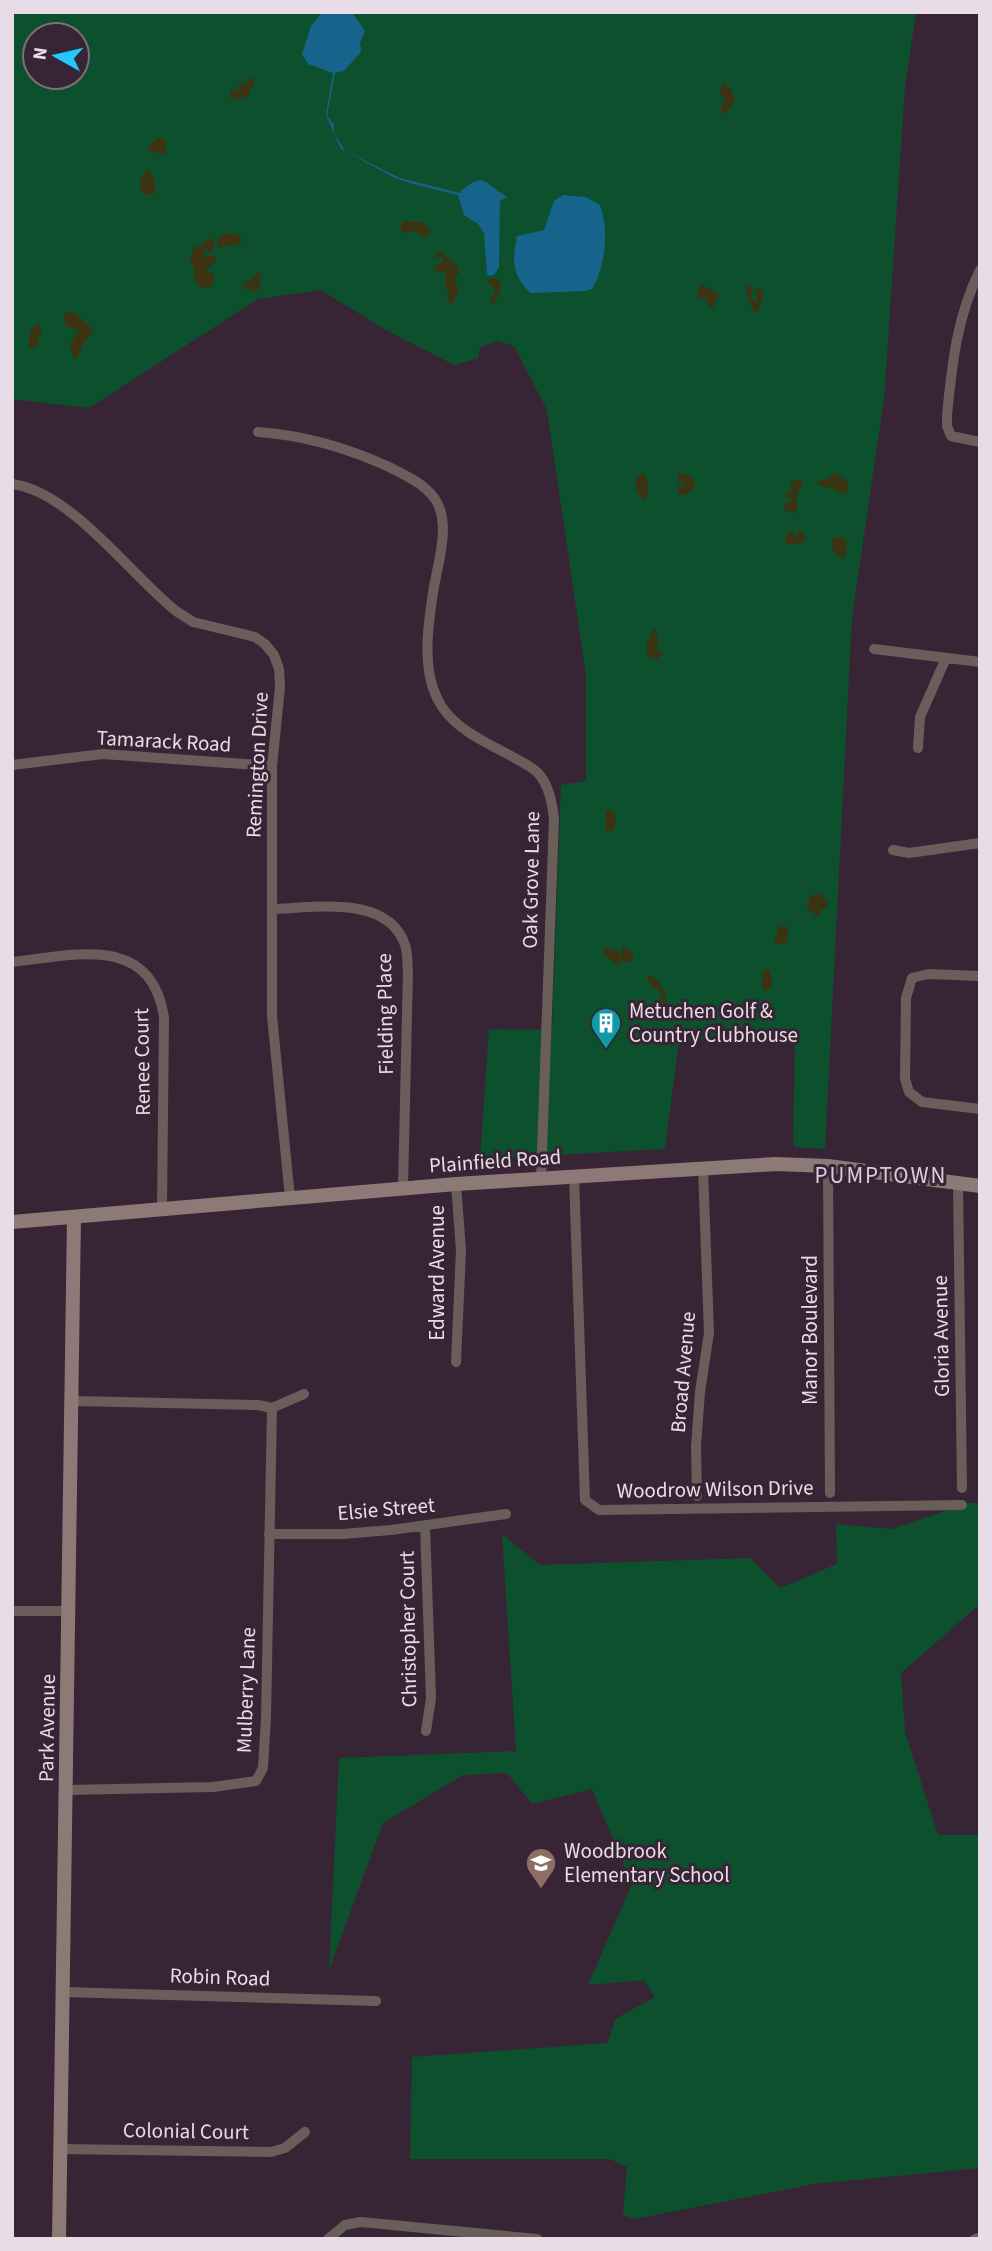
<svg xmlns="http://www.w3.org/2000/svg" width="992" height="2251" font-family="'Source Sans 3',sans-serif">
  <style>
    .green { fill: #0d502d; fill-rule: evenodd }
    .sand { fill: #3c3313 }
    .water { fill: #16648c }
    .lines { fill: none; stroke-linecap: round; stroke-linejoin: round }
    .street { stroke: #6a5e5b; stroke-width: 10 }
    .secondary { stroke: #8d7975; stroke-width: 14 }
    .labels { text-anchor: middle; stroke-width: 6; stroke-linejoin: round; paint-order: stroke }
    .street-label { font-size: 21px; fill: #e8dce6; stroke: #372535 }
    .poi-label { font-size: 21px; fill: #e8dce6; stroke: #372535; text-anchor: start }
    .neighbourhood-label { font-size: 23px; letter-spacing: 2px; fill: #dfc8dd; stroke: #372535 }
  </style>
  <rect width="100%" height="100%" fill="#372535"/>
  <path class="green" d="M12,12H916L905,87L884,399L852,617L825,1149L793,1147L795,1038L679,1041L665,1149L480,1159L489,1029L552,1030L561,785L586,781V675L547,410L514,346L497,341L480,347L478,358L454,365L384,329L321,290L258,299L89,408L12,399ZM35,35H77V77H35Z
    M969,1503H980V1604L901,1673L905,1732L938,1835H980V2168L814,2184L635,2219L623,2215L627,2167L610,2159H410L412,2057L608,2043L615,2019L655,1997L644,1980L588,1985L632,1884L592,1789L532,1804L507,1773L463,1775L383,1823L329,1970L339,1758L516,1751L502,1534L540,1565L750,1558L780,1588L837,1564L836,1524L892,1529Z"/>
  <path class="sand" d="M249,78H253L254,83L248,96L234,100L229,97L231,91L239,89V82L246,85Z
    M723,82L731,89L735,99L731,108L721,115V105L726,101L720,94Z
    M160,138L165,140L166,153L164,155L147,150L149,145Z
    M147,170C154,174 156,185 155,192L152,195L145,194L140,189L141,178Z
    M404,221L421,222L429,227L430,233L426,237L421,236L415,231L403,233L400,227Z
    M227,233L236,234L242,239L241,244L217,248V238Z
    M209,238L214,242V249L210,253L204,249L206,258L211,255L217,256L215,261L206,271L214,274L213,284L209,288H201L194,280V269L190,258L195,247L200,245L203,248V243Z
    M436,252C445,252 458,265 459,273L455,277L458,293L452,304L447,301L450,292L445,289L446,271L437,273L434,269L444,259L441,257L434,258Z
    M258,272L261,274L259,289L255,292L244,288L243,282L252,279Z
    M497,278L500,281V291L494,305L490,301L496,289L487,283L489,279Z
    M702,285L719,294L713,308L707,305V297L701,299L698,296L697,291Z
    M748,286H752V297L755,302L757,299L755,290L760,289L764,292L758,312L753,311L746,292Z
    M72,312L77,314L94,331L85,341L77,358L73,359L70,344L79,330L67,327L63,320L65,313Z
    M39,324L42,329L38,339V347L30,349C27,341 30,331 35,325Z
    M683,473L691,475L695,484C693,492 687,497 679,494L677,489L679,486H687L678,481L679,474Z
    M834,473L847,480L849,487L847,492L839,493L834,489L818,485V481L826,479Z
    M641,474L645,475L649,487L644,502L636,490V480Z
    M798,479L803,482L797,496V510L794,514L783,509L785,503L792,501L791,498L786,497V493L792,491L790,484Z
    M800,530L806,536L803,543L791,545L785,543L787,532H794V540H796V533Z
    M837,537L844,538L847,542L845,558C834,557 831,550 832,539Z
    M655,627L659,645L652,647L662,652L657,660L650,658L646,652L647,642Z
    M607,810L614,812L616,820L614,830L606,832L605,814Z
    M817,893L824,897L828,904L825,910L820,909L821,914L818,917L806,907L811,896Z
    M784,925L788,928V942L776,945L774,940L779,928Z
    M625,946L633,954V959L629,962L623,961L621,957V963L618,965L603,954L604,947L617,951L621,956V950Z
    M766,969L770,971L772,980L771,988L768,990L762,989L763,971Z
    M649,975C661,979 669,997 667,1010L658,1008L659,1002L664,1003L665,1000L660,999L661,991C656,991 648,983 647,977Z"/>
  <path class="water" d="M323,12H352L365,31L360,43L361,52L344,71L335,73C332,87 330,102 327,115L334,125V133L345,151L400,178L459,193C484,170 483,182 507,197L500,201L499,267L494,275L489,276L487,274L484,233L478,224L464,215L458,195L410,183L393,177L341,149L326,115L333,73L308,64L302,54L311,26Z
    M563,195L586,197L600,205C609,230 606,266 592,289L586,291L530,293C512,274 512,261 517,236L544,230L554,201Z"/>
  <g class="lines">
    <path class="street" d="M980,270C957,316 952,364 947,415V426L951,436L980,442
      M258,432C301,435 347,448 387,466C403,474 424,483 435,499C452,524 437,565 433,593C428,625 422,668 437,698C451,728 484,741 511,756C520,761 531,766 538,773C549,785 552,803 554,818L541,1178
      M12,484C70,491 131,575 176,611L193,622L255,637L265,644L274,655L279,669L280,687L272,766V1016L290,1198
      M874,649L980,662
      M918,748L920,717L946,658
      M12,765L103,754L272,766
      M893,850L909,853L980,843
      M272,909C314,908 388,894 405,945C408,953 407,964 408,972L403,1188
      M12,962C74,955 151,933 164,1017L162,1209
      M980,976L928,974L912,978L906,998L905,1079L909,1092L922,1102L980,1109
      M828,1166L830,1493
      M574,1176L585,1500L599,1510L962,1505
      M958,1183L962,1488
      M456,1362L461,1250L456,1184
      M272,1408L304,1394
      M697,1496L696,1446L700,1392L709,1333L703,1168
      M425,1526L431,1698L426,1731
      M269,1534H343L391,1530L506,1514
      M12,1611H70
      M67,1790L213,1787L256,1781L263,1768L266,1718L272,1408L258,1405L73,1401
      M63,1992L376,2001
      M61,2149L271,2152L285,2148L305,2132
      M328,2239L345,2225L361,2222L537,2239
      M975,2239L980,2238"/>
    <path class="secondary" d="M12,1222L456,1184L776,1164L828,1166L980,1186
      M59,2239L74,1218"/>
  </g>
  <defs>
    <g id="building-pin" transform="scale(1.575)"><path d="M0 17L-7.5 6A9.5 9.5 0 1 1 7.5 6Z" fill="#0f9aa8" stroke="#372535"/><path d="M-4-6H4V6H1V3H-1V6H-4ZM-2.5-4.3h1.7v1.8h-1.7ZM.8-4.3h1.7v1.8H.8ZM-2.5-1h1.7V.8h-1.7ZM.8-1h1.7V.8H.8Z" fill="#fff"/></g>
    <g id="school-pin" transform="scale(1.575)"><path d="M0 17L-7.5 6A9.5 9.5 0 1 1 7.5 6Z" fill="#8d6e63" stroke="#372535"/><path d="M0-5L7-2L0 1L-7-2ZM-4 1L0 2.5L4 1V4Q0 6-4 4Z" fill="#fff"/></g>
  </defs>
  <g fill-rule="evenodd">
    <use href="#building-pin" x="606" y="1023"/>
    <use href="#school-pin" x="541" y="1863"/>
  </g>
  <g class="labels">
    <g class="street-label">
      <text transform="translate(164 741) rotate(3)" y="7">Tamarack Road</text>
      <text transform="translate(257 765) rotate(-87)" y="7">Remington Drive</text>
      <text transform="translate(531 880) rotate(-89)" y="7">Oak Grove Lane</text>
      <text transform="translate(385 1014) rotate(-91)" y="7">Fielding Place</text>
      <text transform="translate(142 1062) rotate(-91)" y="7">Renee Court</text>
      <text transform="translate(495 1161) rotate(-4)" y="7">Plainfield Road</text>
      <text transform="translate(437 1273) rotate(-90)" y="7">Edward Avenue</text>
      <text transform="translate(810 1330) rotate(-90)" y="7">Manor Boulevard</text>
      <text transform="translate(941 1336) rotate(-91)" y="7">Gloria Avenue</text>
      <text transform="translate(683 1372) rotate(-85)" y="7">Broad Avenue</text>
      <text transform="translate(715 1489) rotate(-1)" y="7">Woodrow Wilson Drive</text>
      <text transform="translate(386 1509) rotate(-5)" y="7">Elsie Street</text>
      <text transform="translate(408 1629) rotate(-91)" y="7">Christopher Court</text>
      <text transform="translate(246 1690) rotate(-88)" y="7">Mulberry Lane</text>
      <text transform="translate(47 1728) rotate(-89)" y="7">Park Avenue</text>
      <text transform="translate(220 1977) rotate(2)" y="7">Robin Road</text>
      <text transform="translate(186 2131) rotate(1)" y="7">Colonial Court</text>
    </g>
    <g class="poi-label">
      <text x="629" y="1018">Metuchen Golf &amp;<tspan x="629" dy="24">Country Clubhouse</tspan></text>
      <text x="564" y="1858">Woodbrook<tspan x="564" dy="24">Elementary School</tspan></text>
    </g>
    <g class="neighbourhood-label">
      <text x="881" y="1183">PUMPTOWN</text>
    </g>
  </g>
  <rect width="992" height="2251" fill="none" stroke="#e8dce6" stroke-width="28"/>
  <g transform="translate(56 56) rotate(278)"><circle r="33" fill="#372535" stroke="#7e6e7c" stroke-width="2"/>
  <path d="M0-5L12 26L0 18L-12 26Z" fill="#21c9fd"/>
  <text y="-10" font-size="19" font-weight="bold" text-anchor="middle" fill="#e8dce6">N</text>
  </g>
</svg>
